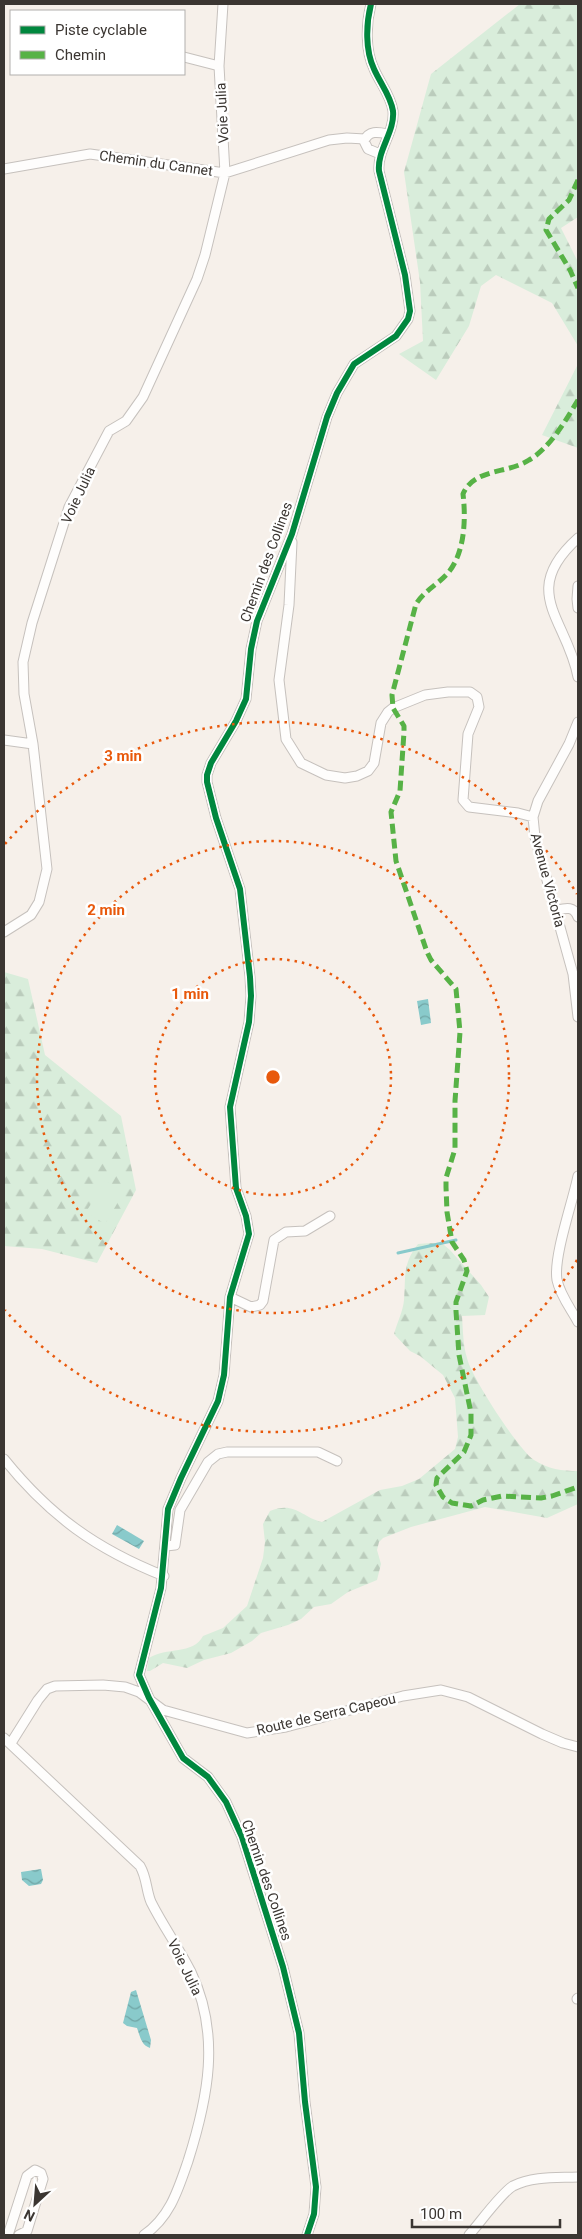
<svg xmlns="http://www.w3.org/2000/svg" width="582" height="2239" font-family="Roboto,sans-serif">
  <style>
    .forest { fill: url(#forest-firs) }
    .garden { fill: #d9eddb }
    .water { fill: url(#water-waves) }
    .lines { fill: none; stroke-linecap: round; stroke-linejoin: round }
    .stream { stroke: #89cacb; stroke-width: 3 }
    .street-casing { stroke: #c6c1bd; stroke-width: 11 }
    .street { stroke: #fefdfc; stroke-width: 9 }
    .quiet { stroke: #57b246; stroke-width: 5; stroke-dasharray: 10 5; stroke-linecap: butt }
    .cycleway-casing { stroke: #fff; stroke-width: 9 }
    .cycleway { stroke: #00873e; stroke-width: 6 }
    .ring { fill: none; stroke: #e8590c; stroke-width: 2.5; stroke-dasharray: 2.5 5 }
    .labels { text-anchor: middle; stroke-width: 5; stroke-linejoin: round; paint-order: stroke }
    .street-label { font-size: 14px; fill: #3b3632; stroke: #fff }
    .centre { fill: #e8590c; stroke: #fff; stroke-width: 2.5 }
    .ring-label { font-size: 15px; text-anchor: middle; font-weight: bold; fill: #e8590c; stroke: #fff; stroke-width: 5; stroke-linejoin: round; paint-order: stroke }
  </style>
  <defs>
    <pattern id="forest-firs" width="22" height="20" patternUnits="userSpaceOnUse" patternTransform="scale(1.25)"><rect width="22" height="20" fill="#d9eddb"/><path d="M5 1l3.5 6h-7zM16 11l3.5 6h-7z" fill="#bbccbc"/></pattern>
    <pattern id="water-waves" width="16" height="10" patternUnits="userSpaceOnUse" patternTransform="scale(1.25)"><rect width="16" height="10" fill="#89cacb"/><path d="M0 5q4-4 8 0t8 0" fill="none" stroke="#71a5a5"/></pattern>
  </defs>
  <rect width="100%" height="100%" fill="#f6f0ea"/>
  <path class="forest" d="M520,4H578V217L561,228L578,262V346L552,303L496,275L481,286L469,326L436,380L399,354L423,341L420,282L404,172L431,74Z
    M578,364V448L542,435Z
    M4,972L28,979L45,1055L121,1116L136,1190L97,1263L42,1249L4,1246Z
    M431,1243L444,1245L450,1250L481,1285L489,1297L485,1315L462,1316C463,1330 463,1345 467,1358C471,1377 519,1450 534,1460C548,1469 562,1471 578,1471V1504L547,1518L485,1507L411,1527L383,1538L379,1542L377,1550L381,1564L377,1580L348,1592L331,1604L314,1607L301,1619L288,1625L261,1633L252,1641L231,1653L204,1660L187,1668L163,1663L150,1671H147L149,1658C166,1647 193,1655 203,1636L223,1628L247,1606L263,1558L265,1542L263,1524L270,1511C295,1501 301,1517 322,1522L380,1490L402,1486L419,1479L455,1449L458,1437L455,1398L443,1375L420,1356L410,1351L394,1334C397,1323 403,1311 404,1300C406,1276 402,1265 418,1244Z"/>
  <path class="garden" d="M105,1181L124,1192L105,1224L86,1212Z"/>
  <path class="water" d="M428,999L431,1023L421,1025L417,1001Z
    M117,1525L144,1541L139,1549L112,1534Z
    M41,1869L43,1880L41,1884L29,1886L22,1880L21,1872Z
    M136,1990L151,2040L150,2048C141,2045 140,2036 137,2028L127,2026L123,2023L131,1992Z"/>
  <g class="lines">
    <path class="stream" d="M398,1253L456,1240"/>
    <g class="street-casing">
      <path id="street" d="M219,66L223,4
        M380,154L368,149L364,141C369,130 378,132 388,134
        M4,169L90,154L225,173L329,140L347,138L365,139
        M578,538C518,592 567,619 578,677
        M292,542L289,605L279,680L286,739L301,763L326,775L345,778L357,776L368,771L374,763L381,723L388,712L393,708L425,695L448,692H470L477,697L479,707L468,734L463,800L469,807L518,813L533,817
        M578,586L577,599L578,608
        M578,722L569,744L538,801L533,817L535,837L573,974L578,1017
        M4,740L33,744
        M557,910C566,908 574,906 578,917
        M4,932L31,915L39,902L47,869L33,744L24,694L23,662L32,623L69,507L109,431L126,421L143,397L197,279L205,255L225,173L219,66L184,57
        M578,1176C573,1201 553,1257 557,1280C560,1295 571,1309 578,1322
        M230,1297L251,1307L260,1305L263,1301L274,1240L286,1232L305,1231L330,1216
        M4,1459C50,1516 96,1549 164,1576
        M166,1546L175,1545L180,1510L208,1462L218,1454L227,1452H318L337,1461
        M4,1738L140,1866C147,1878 146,1890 151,1902C163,1926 179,1948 191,1972C221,2035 208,2098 188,2161C178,2190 170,2217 144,2235
        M11,1743L38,1700L47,1689L55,1686L103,1685L125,1687L139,1692L163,1710L247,1733L286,1727L403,1696L441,1690L468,1697L542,1734L563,1743L578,1747
        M577,1999L578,1998
        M8,2235L27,2176L35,2170L41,2173L43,2179L27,2231L19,2235
        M307,2235L314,2214L316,2187L305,2102L299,2033L283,1967L242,1837L226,1802L208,1777L183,1758L149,1698L139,1675L161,1588L168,1509L181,1478L218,1401L224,1375L230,1297L249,1234L246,1216L236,1188L230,1107L249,1022L251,996L250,977L240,889L216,818L207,782V775L211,763L236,721L246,699L251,649L257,621L292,534L327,417L337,393L354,364L396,336L408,319L410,311L405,275L379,171C377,150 395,132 393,111C391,96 380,83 374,69C365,50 366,24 371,4
        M469,2235C479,2224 501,2193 513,2186C533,2176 557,2178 578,2177"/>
    </g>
    <use href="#street" class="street"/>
    <path class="quiet" d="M578,180L569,200L549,219L546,230L570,270L578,288
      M578,400C566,420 550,448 529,460C508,474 474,468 463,494C466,519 465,554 447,574C437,585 424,591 416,604L392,695L393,708L404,726V732L400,791L391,812L396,861L427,952L431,960L456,989L460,1032L455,1101V1149L446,1178V1187L447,1212L452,1242L464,1260L467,1271L456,1302V1311L459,1355L471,1413V1435L464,1452L437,1478L436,1485L443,1497L452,1503L471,1506L483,1500L502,1496L541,1498L552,1496L578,1487"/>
    <g class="cycleway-casing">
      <path id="cycleway" d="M307,2235L314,2214L316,2187L305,2102L299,2033L283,1967L242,1837L226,1802L208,1777L183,1758L149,1698L139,1675L161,1588L168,1509L181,1478L218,1401L224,1375L230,1297L249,1234L246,1216L236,1188L230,1107L249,1022L251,996L250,977L240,889L216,818L207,782V775L211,763L236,721L246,699L251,649L257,621L292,534L327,417L337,393L354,364L396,336L408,319L410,311L405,275L379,171C377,150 395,132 393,111C391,96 380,83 374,69C365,50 366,24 371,4"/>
    </g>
    <use href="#cycleway" class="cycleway"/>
  </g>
  <g class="ring">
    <circle cx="273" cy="1077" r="118"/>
    <circle cx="273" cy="1077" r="236"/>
    <path d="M577 1260A355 355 0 0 1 5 1310M5 844A355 355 0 0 1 577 894"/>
  </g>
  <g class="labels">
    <g class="street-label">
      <text transform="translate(222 113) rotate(-93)" y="5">Voie Julia</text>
      <text transform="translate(156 163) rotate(8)" y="5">Chemin du Cannet</text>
      <text transform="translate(78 495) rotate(-65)" y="5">Voie Julia</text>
      <text transform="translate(266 562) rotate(-70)" y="5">Chemin des Collines</text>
      <text transform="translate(548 880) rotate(75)" y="5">Avenue Victoria</text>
      <text transform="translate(326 1714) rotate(-13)" y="5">Route de Serra Capeou</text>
      <text transform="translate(267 1880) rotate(71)" y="5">Chemin des Collines</text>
      <text transform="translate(185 1967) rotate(64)" y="5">Voie Julia</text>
    </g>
  </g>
  <circle cx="273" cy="1077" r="8" class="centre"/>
  <g class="ring-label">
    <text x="123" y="761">3 min</text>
    <text x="106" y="915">2 min</text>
    <text x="190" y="999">1 min</text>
  </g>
  <rect width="582" height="2239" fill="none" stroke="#3b3632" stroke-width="10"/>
  <rect x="10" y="10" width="175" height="65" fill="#ffffff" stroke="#b1afad"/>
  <rect x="20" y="26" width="25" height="8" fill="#00873e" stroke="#b1afad"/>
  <text x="55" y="35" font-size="15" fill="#3b3632">Piste cyclable</text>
  <rect x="20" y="51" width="25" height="8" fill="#57b246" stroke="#b1afad"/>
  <text x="55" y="60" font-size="15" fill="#3b3632">Chemin</text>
  <g transform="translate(35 2204) rotate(206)" stroke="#ffffff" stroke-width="4" paint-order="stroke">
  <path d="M0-4L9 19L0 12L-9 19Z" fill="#3b3632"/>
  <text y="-8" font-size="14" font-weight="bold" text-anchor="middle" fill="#3b3632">N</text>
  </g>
  <path d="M412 2219v8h148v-8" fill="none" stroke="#3b3632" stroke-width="2.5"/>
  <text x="420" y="2219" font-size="15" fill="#3b3632" stroke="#ffffff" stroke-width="4" paint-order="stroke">100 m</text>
</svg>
